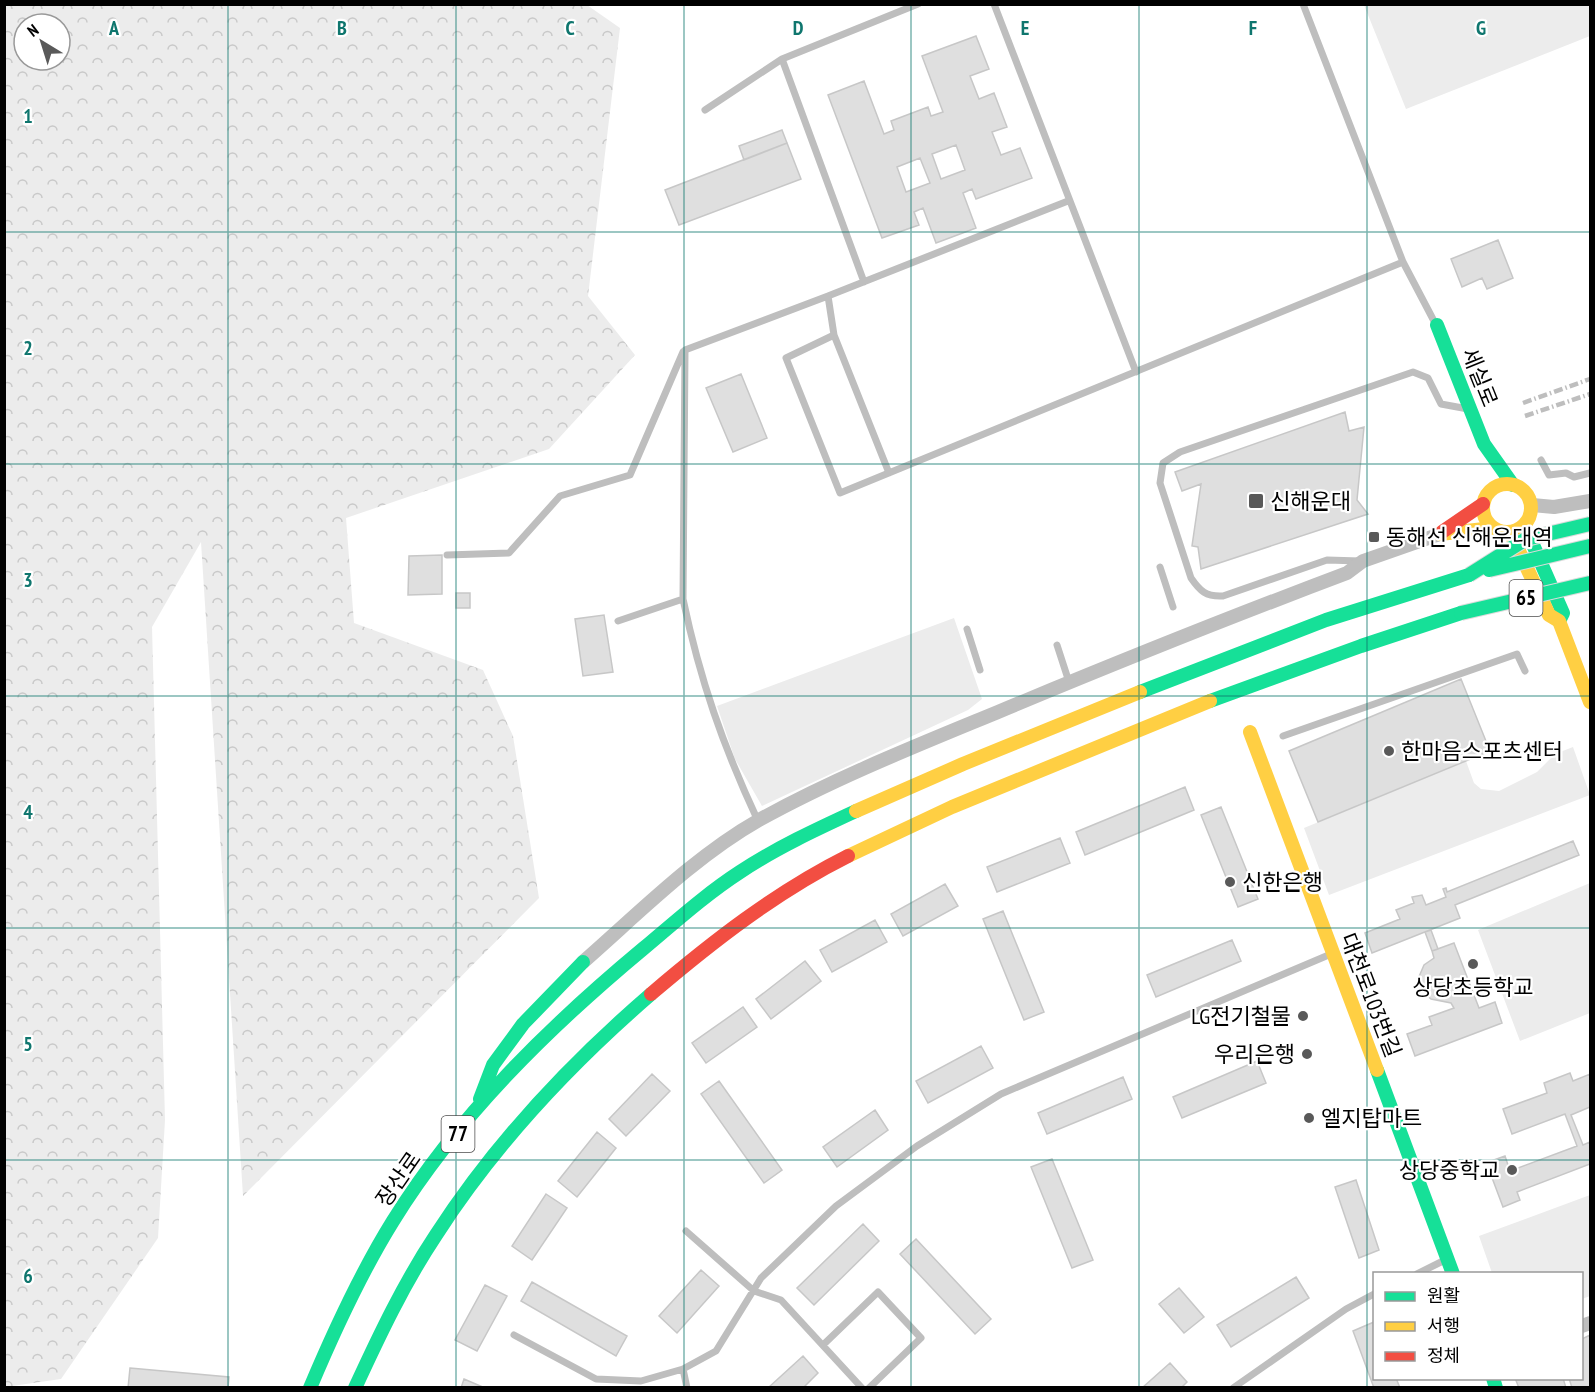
<svg xmlns="http://www.w3.org/2000/svg" width="1595" height="1392" font-family="'PT Sans Narrow','Noto Sans KR',sans-serif">
  <style>
    .green { fill: #ececec }
    .forest { fill: url(#forest-crowns); fill-rule: evenodd }
    .building { fill: #dfdfdf; stroke: #c7c7c7; stroke-width: 1.5; fill-rule: evenodd }
    .lines { fill: none; stroke-linecap: round; stroke-linejoin: round }
    .lane { stroke: #bebebe; stroke-width: 7 }
    .street { stroke: #bebebe; stroke-width: 14 }
    .fast { stroke: #16e098; stroke-width: 14 }
    .slow { stroke: #ffcf43; stroke-width: 14 }
    .jam { stroke: #f24e42; stroke-width: 14 }
    .rail { stroke: #bebebe; stroke-width: 4.5; stroke-dasharray: 9 3 1.5 3; stroke-linecap: butt }
    .fast-bridge-casing { stroke: #dbdbdb; stroke-width: 16; stroke-linecap: butt }
    .fast-bridge { stroke: #16e098; stroke-width: 14 }
    .grid { fill: none; stroke: #0f766e; stroke-width: 1.5; stroke-opacity: 0.55 }
    .poi-dot { fill: #595959; stroke: #fff; stroke-width: 2 }
    .labels { text-anchor: middle; stroke-width: 4.5; stroke-linejoin: round; paint-order: stroke }
    .shield { fill: #fff; stroke: #4c4c4c; stroke-width: 1.5 }
    .shield-label { font-size: 21px; font-weight: bold; fill: #000 }
    .street-label { font-size: 22px; fill: #000; stroke: #fff }
    .poi-label { font-size: 22px; fill: #000; stroke: #fff; text-anchor: start }
    .grid-label { font-size: 20px; text-anchor: middle; font-weight: bold; fill: #0f766e; stroke: #fff; stroke-width: 4.5; stroke-linejoin: round; paint-order: stroke }
  </style>
  <defs>
    <pattern id="forest-crowns" width="20" height="18" patternUnits="userSpaceOnUse" patternTransform="scale(1.5)"><rect width="20" height="18" fill="#ececec"/><path d="M2 6a3 3 0 1 1 6 0M12 15a3 3 0 1 1 6 0" fill="none" stroke="#c9c9c9"/></pattern>
  </defs>
  <rect width="100%" height="100%" fill="#fff"/>
  <path class="green" d="M1364,5H1590V36L1406,109Z
    M954,618L982,699L968,710L762,806L735,759L717,706Z
    M1573,747L1590,795L1329,895L1304,828L1466,761L1474,783L1481,789L1499,791L1537,772L1555,754Z
    M1590,883V1013L1520,1041L1478,930Z
    M1590,1195V1296L1582,1299V1274L1492,1273L1479,1236Z"/>
  <path class="forest" d="M4,5H587L620,28L588,296L635,355L549,449L346,518L354,623L483,670L513,736L539,898L243,1196L201,542L152,627L165,1120L158,1238L61,1379L5,1387ZM24,24H60V60H24Z"/>
  <path class="building" d="M976,36L989,69L970,76L979,99L994,93L1007,127L992,132L1001,155L1020,148L1032,178L976,199L972,189L963,193L976,228L936,243L923,208L914,212L919,225L882,238L828,95L864,81L884,134L894,130L891,121L928,107L931,116L943,112L922,56ZM956,145L965,170L941,179L932,154ZM920,158L930,183L906,192L897,167Z
    M782,130L787,143L744,160L739,146Z
    M787,143L801,179L679,225L665,190Z
    M1498,240L1513,278L1487,289L1482,278L1462,287L1451,259Z
    M741,374L767,438L733,452L706,388Z
    M1345,412L1349,431L1364,427L1357,500L1368,514L1201,569L1198,547L1192,546L1201,484L1182,491L1175,472Z
    M442,555V594L408,595L409,556Z
    M456,593H470V608H456Z
    M604,615L613,672L583,676L575,619Z
    M1461,679L1490,751L1318,822L1289,751Z
    M1185,787L1194,810L1085,855L1076,832Z
    M1221,807L1258,899L1238,907L1201,815Z
    M1060,838L1070,863L997,892L987,867Z
    M1573,841L1579,855L1455,905L1460,918L1372,953L1365,933L1400,919L1396,910L1414,903L1412,897L1422,895L1426,905L1446,897L1443,889L1446,888L1447,892Z
    M945,884L958,906L903,936L891,914Z
    M1003,911L1044,1012L1024,1020L983,919Z
    M875,920L887,942L832,972L820,950Z
    M1431,930L1438,949L1432,951L1425,932Z
    M1232,940L1241,961L1156,997L1147,975Z
    M1454,943L1479,1008L1495,1002L1502,1023L1415,1056L1407,1034L1432,1025L1429,1017L1454,1008L1451,1003L1431,999L1422,991L1418,979L1424,965L1434,958L1432,951Z
    M805,961L821,981L771,1019L756,999Z
    M743,1007L757,1027L706,1063L692,1043Z
    M981,1046L993,1068L928,1103L916,1081Z
    M1257,1061L1266,1083L1182,1118L1173,1097Z
    M1570,1073L1573,1081L1590,1074V1107L1571,1115L1583,1145L1590,1142V1164L1517,1192L1520,1200L1503,1207L1491,1175L1496,1174L1491,1161L1505,1156L1510,1171L1577,1146L1565,1114L1512,1134L1503,1109L1547,1093L1544,1083Z
    M652,1074L670,1091L626,1136L609,1119Z
    M1123,1077L1132,1099L1047,1134L1038,1113Z
    M719,1081L782,1170L764,1183L701,1094Z
    M875,1110L888,1130L837,1167L823,1147Z
    M597,1132L616,1148L577,1197L558,1181Z
    M1052,1159L1093,1260L1072,1268L1031,1167Z
    M1356,1180L1379,1250L1359,1258L1335,1187Z
    M546,1194L567,1208L532,1260L512,1246Z
    M863,1224L879,1241L814,1305L797,1288Z
    M916,1239L991,1319L975,1334L900,1254Z
    M701,1270L719,1286L677,1333L659,1316Z
    M1296,1277L1309,1298L1231,1347L1217,1325Z
    M532,1282L627,1336L616,1356L521,1301Z
    M485,1285L507,1296L477,1351L455,1340Z
    M1179,1288L1204,1317L1184,1333L1159,1304Z
    M1374,1322V1378H1396L1400,1388H1374L1353,1331Z
    M1590,1335V1388H1572L1569,1378H1582V1339Z
    M803,1356L818,1373L803,1388H768Z
    M1170,1363L1187,1382L1181,1388H1142Z
    M130,1368L229,1377L228,1388H128Z
    M1515,1378H1563L1566,1388H1519Z
    M464,1379L485,1388H461Z"/>
  <g class="lines">
    <path class="lane" d="M994,4L1136,372
      M1303,4L1403,262L1435,323
      M705,110L782,59
      M864,282L782,59L918,4
      M828,296L1068,201
      M834,335L889,473
      M1541,460L1549,475L1566,473L1574,477L1590,473
      M447,555L509,553L560,496L630,475L683,352
      M1360,561L1327,560L1223,596C1206,597 1200,591 1191,578L1160,483L1163,463L1180,452L1413,372L1428,378L1441,404L1468,409
      M1160,567L1173,607
      M683,599C700,680 723,746 758,821
      M618,621L683,599L685,350L828,296L834,335L786,358L840,493L1403,262
      M967,629L980,670
      M1057,645L1069,682
      M1283,736L1517,654L1525,671
      M686,1231L754,1291L781,1300L862,1388
      M1417,1274L1447,1259
      M514,1335L596,1379L641,1381L683,1369L716,1351L761,1278L836,1206L917,1146L1001,1094L1331,954
      M823,1345L878,1292L921,1338L869,1388
      M683,1369L687,1388
      M1233,1388L1346,1309L1374,1294"/>
    <path class="street" d="M1532,505L1554,507L1590,501
      M583,962C639,913 694,857 759,820C835,778 918,745 998,712C1113,664 1230,617 1347,573L1363,561L1440,534
      M1582,1326L1590,1323"/>
    <path class="fast" d="M1437,325L1484,444L1513,485
      M1534,547L1563,613L1559,621
      M1140,692L1326,620L1469,575
      M1210,701L1361,646L1461,613
      M1377,1070L1453,1274
      M480,1099L493,1065L523,1024L583,962
      M1493,1378L1496,1388
      M310,1388C334,1331 360,1274 393,1221C458,1116 549,1027 644,948C675,922 706,894 740,872C776,848 817,829 856,811
      M355,1388C379,1336 404,1283 436,1235C494,1145 570,1064 651,994"/>
    <path class="slow" d="M1483 508a24 24 0 1 1 48 0a24 24 0 1 1-48 0Z
      M1510,532L1549,615L1559,621L1590,702
      M1440,534L1493,528
      M1250,732L1377,1070
      M856,811L963,764L1140,692
      M848,856L952,807L1210,701"/>
    <path class="jam" d="M1442,532L1483,504
      M651,994C712,942 776,892 848,856"/>
    <path class="rail" d="M1523,403L1590,379
      M1525,416L1590,394"/>
    <g class="fast-bridge-casing">
      <path id="fast-bridge" d="M1489,570L1590,546
        M1469,575L1526,539L1590,524
        M1461,613L1590,583"/>
    </g>
    <use href="#fast-bridge" class="fast-bridge"/>
  </g>
  <path class="grid" d="M228,4V1388M456,4V1388M684,4V1388M911,4V1388M1139,4V1388M1367,4V1388M4,232H1590M4,464H1590M4,696H1590M4,928H1590M4,1160H1590"/>
  <g class="poi-dot">
    <rect x="1248" y="493" width="16" height="16" rx="3"/>
    <rect x="1368" y="531" width="12" height="12" rx="3"/>
    <circle cx="1389" cy="751" r="6"/>
    <circle cx="1230" cy="882" r="6"/>
    <circle cx="1473" cy="964" r="6"/>
    <circle cx="1303" cy="1016" r="6"/>
    <circle cx="1307" cy="1054" r="6"/>
    <circle cx="1309" cy="1118" r="6"/>
    <circle cx="1512" cy="1170" r="6"/>
  </g>
  <g class="labels">
    <g class="shield">
      <rect x="1509.5" y="580" width="33" height="36" rx="4.5"/>
      <rect x="441.5" y="1116" width="33" height="36" rx="4.5"/>
    </g>
    <g class="shield-label">
      <text x="1526" y="605">65</text>
      <text x="458" y="1141">77</text>
    </g>
    <g class="street-label">
      <text transform="translate(1480 377) rotate(68)" y="8">세실로</text>
      <text transform="translate(1371 995) rotate(69)" y="8">대천로103번길</text>
      <text transform="translate(398 1179) rotate(-55)" y="8">장산로</text>
    </g>
    <g class="poi-label">
      <text x="1270" y="509">신해운대</text>
      <text x="1386" y="545">동해선 신해운대역</text>
      <text x="1401" y="759">한마음스포츠센터</text>
      <text x="1242" y="890">신한은행</text>
      <text x="1473" y="995" text-anchor="middle">상당초등학교</text>
      <text x="1291" y="1024" text-anchor="end">LG전기철물</text>
      <text x="1295" y="1062" text-anchor="end">우리은행</text>
      <text x="1321" y="1126">엘지탑마트</text>
      <text x="1500" y="1178" text-anchor="end">상당중학교</text>
    </g>
  </g>
  <g class="grid-label">
    <text x="114" y="35">A</text>
    <text x="342" y="35">B</text>
    <text x="570" y="35">C</text>
    <text x="798" y="35">D</text>
    <text x="1025" y="35">E</text>
    <text x="1253" y="35">F</text>
    <text x="1481" y="35">G</text>
    <text x="28" y="123">1</text>
    <text x="28" y="355">2</text>
    <text x="28" y="587">3</text>
    <text x="28" y="819">4</text>
    <text x="28" y="1051">5</text>
    <text x="28" y="1283">6</text>
  </g>
  <rect width="1595" height="1392" fill="none" stroke="#000000" stroke-width="12"/>
  <rect x="1373" y="1272" width="210" height="108" fill="#ffffff" stroke="#999999" stroke-width="1.5"/>
  <rect x="1385" y="1292" width="30" height="9" fill="#16e098" stroke="#999999" stroke-width="1.5"/>
  <text x="1427" y="1302" font-size="18" fill="#000000">원활</text>
  <rect x="1385" y="1322" width="30" height="9" fill="#ffcf43" stroke="#999999" stroke-width="1.5"/>
  <text x="1427" y="1332" font-size="18" fill="#000000">서행</text>
  <rect x="1385" y="1352" width="30" height="9" fill="#f24e42" stroke="#999999" stroke-width="1.5"/>
  <text x="1427" y="1362" font-size="18" fill="#000000">정체</text>
  <g transform="translate(42 42) rotate(322)"><circle r="28" fill="#ffffff" stroke="#999999" stroke-width="1.5"/>
  <path d="M0-4.5L10 22L0 15L-10 22Z" fill="#595959"/>
  <text y="-9" font-size="16" font-weight="bold" text-anchor="middle" fill="#000000">N</text>
  </g>
</svg>
